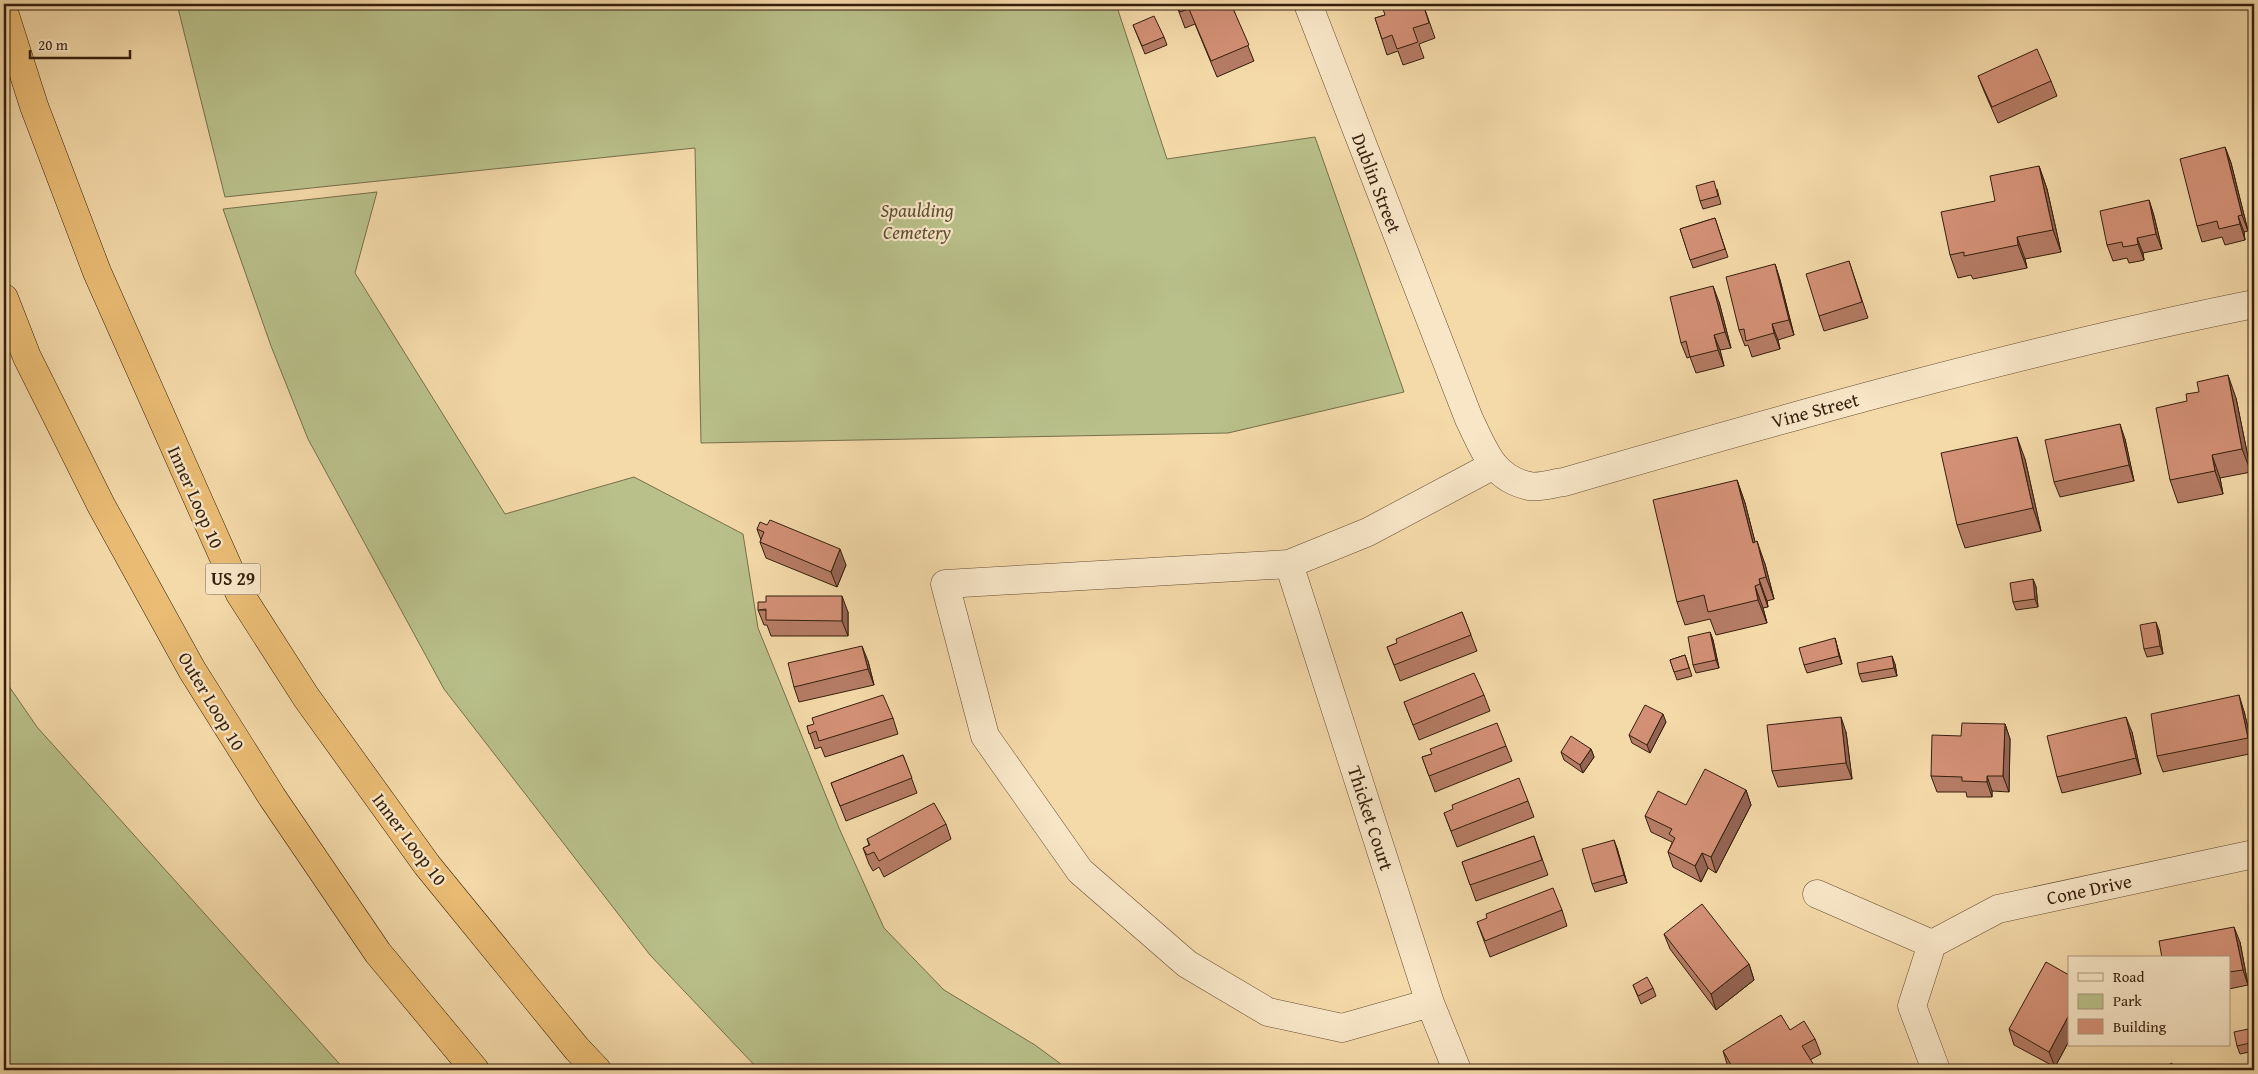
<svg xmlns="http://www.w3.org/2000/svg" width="2258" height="1074" font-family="'Gentium Book Plus',serif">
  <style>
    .green { fill: #b9c08a; stroke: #776f4a }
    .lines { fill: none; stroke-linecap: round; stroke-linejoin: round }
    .minor-casing { stroke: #654d32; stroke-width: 29 }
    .motorway-casing { stroke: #351e0b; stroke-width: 29 }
    .minor { stroke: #f8e6c7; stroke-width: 28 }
    .motorway { stroke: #eabc74; stroke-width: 28 }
    .wall { fill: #b57c65; stroke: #351e0b }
    .shaded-wall { fill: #946553; stroke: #351e0b }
    .building { fill: #d39076; stroke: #351e0b }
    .labels { text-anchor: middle; stroke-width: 4.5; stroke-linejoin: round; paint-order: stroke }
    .shield { fill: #f8e6c7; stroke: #705a43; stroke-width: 1 }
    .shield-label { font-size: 18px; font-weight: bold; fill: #351e0b }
    .street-label { font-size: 19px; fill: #351e0b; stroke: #f8e6c7 }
    .park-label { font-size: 19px; font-style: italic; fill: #5d4f31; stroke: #f8e6c7 }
  </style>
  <rect width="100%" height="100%" fill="#f4d9a9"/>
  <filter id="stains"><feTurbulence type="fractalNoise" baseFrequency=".004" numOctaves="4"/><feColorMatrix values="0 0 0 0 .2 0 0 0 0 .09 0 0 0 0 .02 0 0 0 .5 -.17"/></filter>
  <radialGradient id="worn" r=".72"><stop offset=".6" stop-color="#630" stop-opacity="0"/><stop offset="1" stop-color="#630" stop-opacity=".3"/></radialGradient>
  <path class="green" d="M177,4H1116L1167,159L1315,137L1404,392L1228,433L701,443L695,148L225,197Z
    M377,192L355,273L505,514L634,477L743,534L758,628L839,828L884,928L944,990L1035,1045L1069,1070H759L650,955L444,689L308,439L271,346L223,209Z
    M4,679L37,727L345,1070H4Z"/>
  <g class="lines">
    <g class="minor-casing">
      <path id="minor" d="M1308,4L1469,419C1484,449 1492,478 1529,486C1539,488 1554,483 1564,482C1792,416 2021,351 2254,304
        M1289,564L1430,1003L1457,1070
        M1817,894L1932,944
        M1430,1003L1342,1028L1268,1012L1187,964L1080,871L985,736L945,584L1289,564L1368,532L1492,466
        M1936,1070L1912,1006L1932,944L1998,909L2254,854"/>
    </g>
    <g class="motorway-casing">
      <path id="motorway" d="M4,12L34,106L97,272L240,594L306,697L427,865L577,1049L597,1070
        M4,298L27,357L101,505L192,670L272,797L378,953L475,1070"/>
    </g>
    <use href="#minor" class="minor"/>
    <use href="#motorway" class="motorway"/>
  </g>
  <path class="wall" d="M1176,4H1231L1254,61L1217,77L1195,24L1185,28Z
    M1423,4L1435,38L1419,44L1424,58L1403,65L1398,51L1387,55L1375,18Z
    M1549,4H1562L1550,6Z
    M1133,25L1164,37L1167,45L1145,54Z
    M1978,76L2051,81L2057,96L1998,123L1984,91Z
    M2225,147L2231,163L2248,231L2244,232L2245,240L2225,245L2222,237L2202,242L2197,226Z
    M2039,166L2047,189L2061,252L2025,259L2027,268L1973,279L1971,275L1958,278L1950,255L1995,201Z
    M1717,189L1721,204L1703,209L1700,201Z
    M2149,200L2154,216L2162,249L2143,253L2144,260L2140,261L2129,263L2127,258L2113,261L2107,245Z
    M1715,218L1728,257L1693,268L1680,229Z
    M1849,261L1868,318L1824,331L1819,316Z
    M1775,264L1780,280L1794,335L1778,340L1780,349L1752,357L1748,345L1745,346L1739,330Z
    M1719,302L1731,348L1720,350L1724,366L1696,373L1690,357L1687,358L1681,343Z
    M2236,398L2251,472L2220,478L2223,494L2178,503L2170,480Z
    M2125,439L2134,481L2060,497L2054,482Z
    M2025,459L2041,531L1965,548L1957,525Z
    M1737,480L1745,503L1755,542L1765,564L1774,599L1767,601L1768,607L1763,608L1767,623L1716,635L1710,619L1685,625L1677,602Z
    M757,529L846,565L837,587L766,558L760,542L761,540Z
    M2033,579L2036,587L2038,607L2016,610L2013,602Z
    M758,610L848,612V636H771L767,625H764Z
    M1462,612L1477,651L1400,681L1387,647L1397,643Z
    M2159,630L2163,654L2147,657L2144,649Z
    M1710,632L1713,640L1719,668L1696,673L1693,665Z
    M1835,638L1842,664L1807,673L1804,665Z
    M1685,655L1692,676L1677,680L1670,660Z
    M868,661L874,685L799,702L794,687Z
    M1895,664L1897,676L1862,682L1859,674Z
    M1484,695L1490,711L1419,740L1404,702Z
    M2244,711L2254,753L2163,772L2157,756Z
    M893,718L898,734L825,757L821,747L815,749L807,726Z
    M1666,722L1650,753L1632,743L1629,735Z
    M2005,724L2010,739L2009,792L1992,791V797H1967L1966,792H1937L1931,776L1961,736Z
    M1846,732L1852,779L1778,787L1772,771Z
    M2132,732L2141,774L2062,793L2057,777Z
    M1506,746L1512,761L1435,792L1422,757L1432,754Z
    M1591,749L1594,757L1583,773L1564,760L1561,752Z
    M903,755L917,793L846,821L831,783Z
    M1746,790L1751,805L1716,873L1708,868L1701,882L1673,867L1668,852L1672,843V842L1651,832L1645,816Z
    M1528,801L1534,817L1457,847L1444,813Z
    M946,824L951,839L884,877L879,867L873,871L869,864L863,848L869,845L867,839Z
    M1534,836L1548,875L1476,901L1462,862Z
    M1617,848L1627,883L1595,892L1592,884Z
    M1562,910L1567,926L1490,957L1477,922Z
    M1664,934L1749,964L1754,980L1716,1010L1670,949Z
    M2240,942L2248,985L2229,989V958Z
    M2069,975V1041L2055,1067L2014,1045L2009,1029Z
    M1633,985L1653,988L1656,996L1641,1004Z
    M2253,1028L2254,1031V1051L2240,1054L2237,1046Z
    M1815,1039L1821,1054L1810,1060L1817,1070H1730L1728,1067L1723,1051Z"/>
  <path class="shaded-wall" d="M2225,147L2231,163L2248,231L2242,215Z
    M2039,166L2047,189L2061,252L2053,230Z
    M2149,200L2154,216L2162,249L2156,234Z
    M2238,216L2244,232L2245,240L2240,224Z
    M2017,237L2025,259L2027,268L2018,245Z
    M2137,238L2143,253L2144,260L2138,244Z
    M1775,264L1780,280L1794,335L1789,320Z
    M1713,286L1719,302L1731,348L1725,332Z
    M1772,324L1778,340L1780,349L1774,333Z
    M1714,335L1720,350L1724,366L1718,350Z
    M2228,375L2236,398L2251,472L2242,449Z
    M2120,424L2125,439L2134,481L2129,465Z
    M2017,437L2025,459L2041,531L2033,508Z
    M2212,455L2220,478L2223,494L2215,471Z
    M1737,480L1745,503L1761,565L1753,543Z
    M1757,541L1765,564L1774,599L1766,577Z
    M840,549L846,565L837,587L831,572Z
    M1759,579L1767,601L1768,607L1760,584Z
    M2033,579L2036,587L2038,607L2035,599Z
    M1755,586L1763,608L1767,623L1758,600Z
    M842,596L848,612V636L842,621Z
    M2156,622L2159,630L2163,654L2160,646Z
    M1710,632L1713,640L1719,668L1716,660Z
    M1835,638L1837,646L1842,664L1839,656Z
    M862,646L868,661L874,685L868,669Z
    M1892,656L1895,664L1897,676L1894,668Z
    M2239,695L2244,711L2254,753L2248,738Z
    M1663,714L1666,722L1650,753L1647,745Z
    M1841,717L1846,732L1852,779L1846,763Z
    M2126,717L2132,732L2141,774L2136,758Z
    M2005,724L2010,739L2009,792L2003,776Z
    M1591,749L1594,757L1583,773L1580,765Z
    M1987,776L1992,791V797L1987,782Z
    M1746,790L1751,805L1716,873L1711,857Z
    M1614,840L1617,848L1627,883L1624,875Z
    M1702,853L1708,868L1701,882L1695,866Z
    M2234,927L2240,942L2248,985L2243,970Z
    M1749,964L1754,980L1716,1010L1711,994Z
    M2069,1015V1041L2055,1067L2049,1052Z
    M1756,1065L1758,1070H1748Z"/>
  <path class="building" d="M1176,4H1231L1249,45L1211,61L1189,9L1180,12Z
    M1388,4H1423L1429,23L1413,28L1418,42L1397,49L1392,35L1382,39L1375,18L1385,15L1382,6Z
    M1154,16L1164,37L1142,46L1133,25Z
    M2037,49L2051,81L1992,107L1978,76Z
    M2225,147L2242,215L2238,216L2240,224L2219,229L2217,221L2197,226L2180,159Z
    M2039,166L2053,230L2017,237L2018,245L1964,256V252L1950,255L1941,212L1995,201L1990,176Z
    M1714,181L1718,196L1700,201L1696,186Z
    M2149,200L2156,234L2137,238L2138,244L2135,245L2123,247L2122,242L2107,245L2100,211Z
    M1715,218L1725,249L1690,260L1680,229Z
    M1849,261L1862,302L1819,316L1806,274Z
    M1775,264L1789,320L1772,324L1774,333L1746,341L1744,329L1739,330L1726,277Z
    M1713,286L1725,332L1714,335L1718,350L1690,357L1686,341L1681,343L1670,297Z
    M2228,375L2242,449L2212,455L2215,471L2170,480L2156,408L2187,401L2186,394L2199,392L2197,382Z
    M2120,424L2129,465L2054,482L2045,440Z
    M2017,437L2033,508L1957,525L1941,453Z
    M1737,480L1753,543L1757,541L1766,577L1759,579L1760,584L1755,586L1758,600L1708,612L1704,595L1677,602L1653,500Z
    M770,520L840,549L831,572L760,542L764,532L757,529L760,522L767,525Z
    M2033,579L2035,599L2013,602L2010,583Z
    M766,596H842V621L766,620V609L758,610V602H766Z
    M1462,612L1471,635L1394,665L1387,647L1397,643L1396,639Z
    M2156,622L2160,646L2144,649L2140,625Z
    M1710,632L1716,660L1693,665L1688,637Z
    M1835,638L1839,656L1804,665L1799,648Z
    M862,646L868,669L794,687L788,663Z
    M1685,655L1689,668L1674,672L1670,660Z
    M1892,656L1894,668L1859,674L1857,663Z
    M1474,673L1484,695L1413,725L1404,702Z
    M883,695L893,718L819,741L816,731L809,734L807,726L814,724L812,718Z
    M2239,695L2248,738L2157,756L2151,714Z
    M1645,705L1663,714L1647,745L1629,735Z
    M1841,717L1846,763L1772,771L1767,725Z
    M2126,717L2136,758L2057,777L2047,736Z
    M1497,723L1506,746L1429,776L1422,757L1432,754L1430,749Z
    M1962,723L2005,724L2003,776H1987V782L1962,781V777L1931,776L1932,735L1961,736Z
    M1571,736L1591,749L1580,765L1561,752Z
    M903,755L912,778L840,806L831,783Z
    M1705,769L1746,790L1711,857L1702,853L1695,866L1668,852L1675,838L1669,834L1672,829L1645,816L1658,791L1686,805Z
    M1519,778L1528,801L1451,831L1444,813L1453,809L1452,805Z
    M934,803L946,824L879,861L874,852L867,855L863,848L870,845L867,839Z
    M1534,836L1542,860L1470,885L1462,862Z
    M1614,840L1624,875L1592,884L1582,849Z
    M1553,888L1562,910L1485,941L1477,922L1487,918L1486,914Z
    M1702,904L1749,964L1711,994L1664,934Z
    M2234,927L2243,970L2229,972V958H2162L2159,941Z
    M2046,962L2069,975V1015L2049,1052L2009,1029Z
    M1647,977L1653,988L1638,996L1633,985Z
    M1781,1015L1790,1030L1804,1021L1815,1039L1802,1046L1817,1070H1759L1756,1065L1748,1070H1734L1723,1051Z
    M2253,1028L2254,1034V1042L2237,1046L2234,1032Z
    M2171,1063L2183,1070H2166Z"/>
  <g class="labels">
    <rect class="shield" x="205.5" y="563.5" width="55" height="31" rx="4"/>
    <g class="shield-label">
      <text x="233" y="585">US 29</text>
    </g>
    <g class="street-label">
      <text transform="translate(1377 183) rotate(69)" y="7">Dublin Street</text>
      <text transform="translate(1815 410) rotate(-15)" y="7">Vine Street</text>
      <text transform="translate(196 497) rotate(66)" y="7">Inner Loop 10</text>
      <text transform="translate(212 701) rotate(59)" y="7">Outer Loop 10</text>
      <text transform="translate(1371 818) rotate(72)" y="7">Thicket Court</text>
      <text transform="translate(410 839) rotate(53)" y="7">Inner Loop 10</text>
      <text transform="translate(2089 889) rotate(-12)" y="7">Cone Drive</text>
    </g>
    <g class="park-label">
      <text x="917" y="217">Spaulding<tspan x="917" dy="22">Cemetery</tspan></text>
    </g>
  </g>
  <rect width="2258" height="1074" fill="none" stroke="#f4d9a9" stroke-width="20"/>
  <rect x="5" y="5" width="2248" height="1064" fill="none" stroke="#351e0b" stroke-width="2.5"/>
  <rect x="10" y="10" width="2238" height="1054" fill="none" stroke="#351e0b"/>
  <rect x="2068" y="956" width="162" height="90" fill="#f8e6c7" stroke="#aa967c"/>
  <rect x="2078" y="973" width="25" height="8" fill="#f8e6c7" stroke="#aa967c"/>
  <text x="2113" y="982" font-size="15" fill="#351e0b">Road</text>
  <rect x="2078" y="994" width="25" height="15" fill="#b9c08a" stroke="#aa967c"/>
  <text x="2113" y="1006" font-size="15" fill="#351e0b">Park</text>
  <rect x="2078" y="1019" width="25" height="15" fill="#d39076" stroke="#aa967c"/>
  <text x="2113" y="1032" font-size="15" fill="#351e0b">Building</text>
  <path d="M30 50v8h100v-8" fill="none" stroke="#351e0b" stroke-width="2.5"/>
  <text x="38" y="50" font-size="15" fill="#351e0b" stroke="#f8e6c7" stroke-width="4" paint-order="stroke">20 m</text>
  <rect width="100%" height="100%" filter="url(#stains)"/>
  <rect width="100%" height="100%" fill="url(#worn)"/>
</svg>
